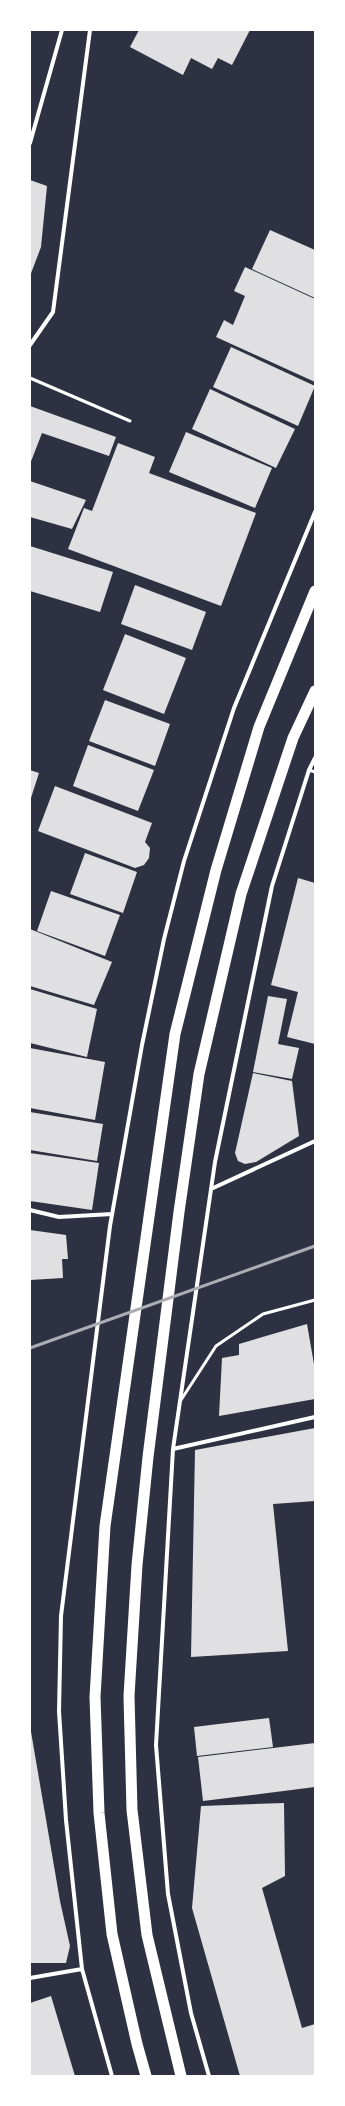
<svg xmlns="http://www.w3.org/2000/svg" width="345" height="2106" font-family="'Space Grotesk',sans-serif">
  <style>
    .building { fill: #e0e0e3 }
    .lines { fill: none; stroke-linecap: round; stroke-linejoin: round }
    .service { stroke: #fff; stroke-width: 3 }
    .minor { stroke: #fff; stroke-width: 4 }
    .trunk { stroke: #fff; stroke-width: 11 }
    .rail { stroke: #abadb3; stroke-width: 3 }
  </style>
  <rect width="100%" height="100%" fill="#2d3142"/>
  <path class="building" d="M139,30H250L232,65L218,58L212,69L191,58L183,75L130,47Z
    M30,180L47,186L41,247L30,276Z
    M270,230L315,250V298L252,269Z
    M245,267L315,299V382L216,337L224,320L233,325L245,296L234,291Z
    M231,347L315,386L298,426L213,387Z
    M210,389L295,429L276,468L192,429Z
    M30,406L116,437L109,456L42,433L30,464Z
    M186,432L272,468L255,508L169,472Z
    M118,443L155,457L149,473L256,513L221,606L68,549L84,508L92,511Z
    M30,481L86,500L72,529L30,517Z
    M30,546L113,572L100,612L30,591Z
    M135,585L206,612L192,650L121,624Z
    M125,634L186,658L164,714L103,690Z
    M105,700L170,724L155,766L89,741Z
    M88,745L154,770L138,811L73,786Z
    M30,770L39,773L30,801Z
    M55,786L152,823L145,842L150,848L149,858L144,865L135,868L38,831Z
    M85,853L137,872L123,913L70,894Z
    M298,878L315,883V1044L287,1037L298,992L271,985Z
    M51,891L120,915L105,956L37,931Z
    M30,929L112,962L94,1005L30,986Z
    M30,989L97,1009L87,1057L30,1043Z
    M268,996L287,999L278,1044L299,1048L292,1079L253,1072Z
    M30,1048L105,1062L95,1120L30,1108Z
    M253,1073L292,1081L299,1136L256,1162L245,1164L238,1161L235,1153Z
    M30,1112L103,1124L97,1161L30,1150Z
    M30,1153L99,1163L92,1210L30,1201Z
    M30,1230L66,1235L68,1259H62L63,1278L30,1280Z
    M307,1324L315,1370V1399L219,1416L222,1358L239,1355V1344Z
    M315,1428V1501L273,1504L288,1651L191,1657L195,1450Z
    M269,1718L273,1747L197,1756L194,1727Z
    M30,1726L60,1901L70,1946L66,1963H30Z
    M315,1743V1787L203,1801L198,1757Z
    M284,1803L285,1876L262,1888L302,2028L315,2024V2076H240L192,1908L201,1806Z
    M51,1996L75,2076H30V2003Z"/>
  <g class="lines">
    <path class="service" d="M30,378L130,421
      M309,770L315,772
      M181,1400L216,1346L263,1314L315,1300"/>
    <path class="minor" d="M30,143L62,30
      M30,345L53,312L90,30
      M211,1189L315,1141
      M30,1210L59,1217L112,1214
      M173,1449L315,1417
      M30,1978L82,1969
      M112,2076L82,1969L66,1820L59,1711L61,1616L110,1226L142,1045L164,939L184,861L234,708L315,512
      M209,2076L191,2013L168,1894L156,1745L173,1449L215,1162L272,886L309,770L315,758"/>
    <path class="trunk" d="M146,2076L137,2044L112,1934L99,1813L95,1697L105,1526L175,1034L216,870L259,727L315,591
      M181,2076L147,1935L132,1810L129,1696L137,1565L148,1457L179,1212L199,1074L241,894L293,738L315,691"/>
    <path class="rail" d="M30,1348L315,1246"/>
  </g>
  <rect width="345" height="2106" fill="none" stroke="#ffffff" stroke-width="62"/>
</svg>
